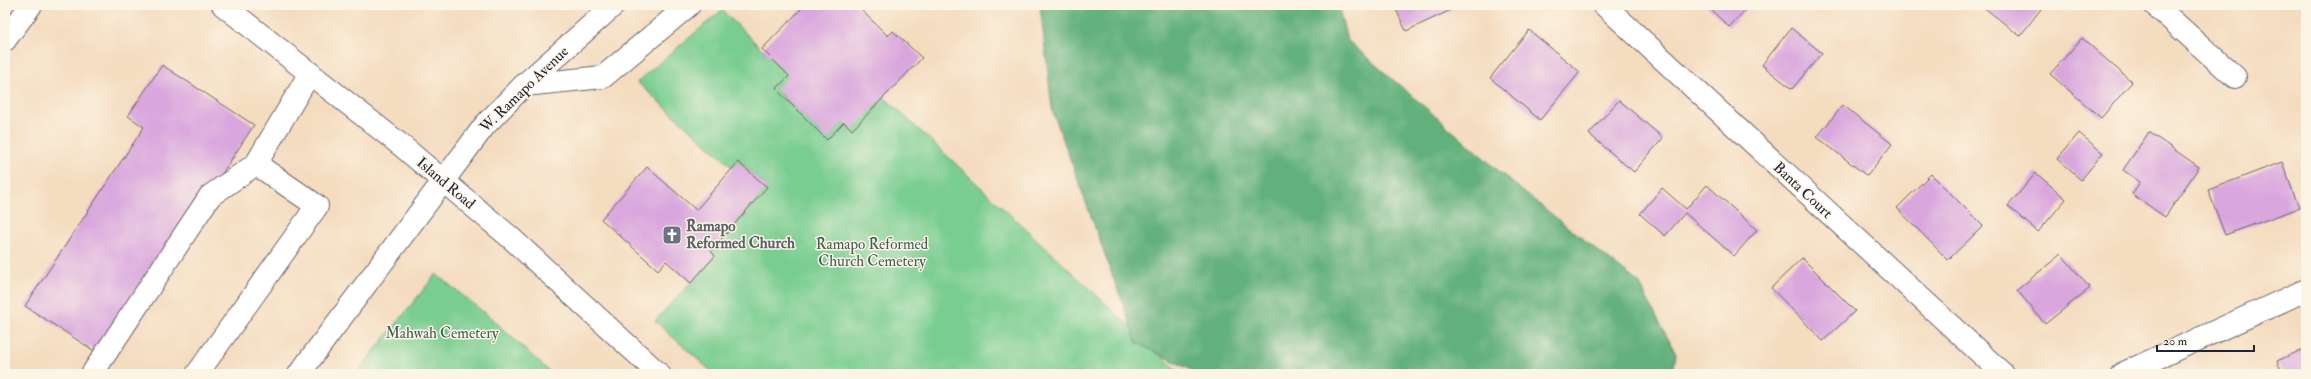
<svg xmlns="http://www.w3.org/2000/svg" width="2311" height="379" font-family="'IM FELL Double Pica',serif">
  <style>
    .green { fill: #79cd91; stroke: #4e7866 }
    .forest { fill: #62b07b; stroke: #42695b }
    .building { fill: #d9a6de }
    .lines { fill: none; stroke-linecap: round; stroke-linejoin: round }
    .minor-casing { stroke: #6c6369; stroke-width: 24 }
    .major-casing { stroke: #6c6369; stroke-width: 24 }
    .minor { stroke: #fff; stroke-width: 22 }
    .major { stroke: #fff; stroke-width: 22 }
    .labels { text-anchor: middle; stroke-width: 3; stroke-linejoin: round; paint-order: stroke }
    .street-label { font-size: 15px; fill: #22223b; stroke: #fcf5e5 }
    .worship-label { font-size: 15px; font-weight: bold; fill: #5b616d; stroke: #fcf5e5; text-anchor: start }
    .park-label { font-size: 15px; fill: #405e59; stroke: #fcf5e5 }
  </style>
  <rect width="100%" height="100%" fill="#fcf5e5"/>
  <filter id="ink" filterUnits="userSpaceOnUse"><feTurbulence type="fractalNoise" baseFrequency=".025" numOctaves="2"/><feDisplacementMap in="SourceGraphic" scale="8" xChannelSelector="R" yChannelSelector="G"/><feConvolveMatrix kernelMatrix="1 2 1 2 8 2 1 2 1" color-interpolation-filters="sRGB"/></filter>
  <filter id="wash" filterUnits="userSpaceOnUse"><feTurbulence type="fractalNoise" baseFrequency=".012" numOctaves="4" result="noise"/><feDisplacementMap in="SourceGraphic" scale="16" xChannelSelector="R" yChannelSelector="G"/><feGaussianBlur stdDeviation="0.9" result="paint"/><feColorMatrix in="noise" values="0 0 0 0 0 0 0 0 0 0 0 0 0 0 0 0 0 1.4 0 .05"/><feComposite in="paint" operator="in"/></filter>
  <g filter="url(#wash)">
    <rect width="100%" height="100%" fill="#f4dcbf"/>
    <path class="green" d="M722,10L789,76L776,90L827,139L844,122L884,97L1181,374H714L655,321L715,256L711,251L767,187L738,162L733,168L637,82Z
      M436,274L491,318L552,374H356Z"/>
    <path class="forest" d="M1040,5H1338L1347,40L1521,190L1639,283L1676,354L1673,374H1417L1412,367L1352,374H1199L1137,343L1052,109Z"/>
    <g id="blocks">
      <path class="building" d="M805,5H856L888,36L893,31L922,58L852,130L844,122L827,140L776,89L789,76L762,49Z
        M1394,5H1448L1451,10L1406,31Z
        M1706,5H1750L1729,27Z
        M1981,5H2044L2020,36Z
        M1791,28L1822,53L1792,89L1762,65Z
        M1529,30L1580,72L1540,120L1490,78Z
        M2082,38L2132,82L2101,118L2050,74Z
        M162,65L254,125L102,356L25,306L144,127L128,116Z
        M1619,100L1663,138L1634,172L1589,134Z
        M1843,105L1892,144L1867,176L1817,137Z
        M2149,132L2199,167L2165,217L2132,194L2140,182L2123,170Z
        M2079,133L2103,153L2081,180L2057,159Z
        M738,162L767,187L711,251L715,256L691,283L666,261L658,270L601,219L647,167L696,210Z
        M2282,162L2299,208L2225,235L2208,190Z
        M2036,173L2066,199L2038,232L2008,206Z
        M1931,174L1983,226L1948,260L1897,208Z
        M1707,185L1757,230L1734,256L1685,213L1665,236L1640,214L1662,188L1686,209Z
        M2061,254L2090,288L2045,324L2017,290Z
        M1802,258L1855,311L1823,341L1771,288Z
        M2306,348V374H2283L2277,361Z"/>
    </g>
  </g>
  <g filter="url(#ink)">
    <use href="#blocks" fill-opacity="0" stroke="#6c6369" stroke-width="1"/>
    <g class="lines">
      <g class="minor-casing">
        <path id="minor" d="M1604,5L2003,374
          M2155,5L2235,77
          M5,40L31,5
          M524,85L603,77L689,5
          M92,374L210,196L256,164L310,73
          M197,374L317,206L256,164
          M299,374L485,125L524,85L614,5
          M2122,374L2306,290"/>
      </g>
      <g class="major-casing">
        <path id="major" d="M223,5L402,146L511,238L659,374"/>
      </g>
      <use href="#minor" class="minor"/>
      <use href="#major" class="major"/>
    </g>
  </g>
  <defs>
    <g id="church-square" transform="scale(1)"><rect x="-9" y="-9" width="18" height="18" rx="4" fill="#6b7280" stroke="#fcf5e5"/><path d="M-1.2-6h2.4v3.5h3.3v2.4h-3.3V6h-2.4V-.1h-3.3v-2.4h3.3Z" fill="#fff"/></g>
  </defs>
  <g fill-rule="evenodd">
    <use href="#church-square" x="672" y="235"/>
  </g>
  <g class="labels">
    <g class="street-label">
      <text transform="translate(524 89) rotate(-44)" y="5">W. Ramapo Avenue</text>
      <text transform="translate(446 183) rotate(40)" y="5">Island Road</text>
      <text transform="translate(1803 190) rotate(43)" y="5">Banta Court</text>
    </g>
    <g class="worship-label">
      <text x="686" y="231">Ramapo<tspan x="686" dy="17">Reformed Church</tspan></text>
    </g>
    <g class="park-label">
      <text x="872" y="249">Ramapo Reformed<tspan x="872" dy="17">Church Cemetery</tspan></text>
      <text x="442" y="338">Mahwah Cemetery</text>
    </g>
  </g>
  <rect width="2311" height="379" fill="none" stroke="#fcf5e5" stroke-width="20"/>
  <path d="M2157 345v6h97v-6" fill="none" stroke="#22223b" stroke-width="2"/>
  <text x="2163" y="345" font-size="12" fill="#22223b" stroke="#fcf5e5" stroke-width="3" paint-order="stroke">20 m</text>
</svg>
